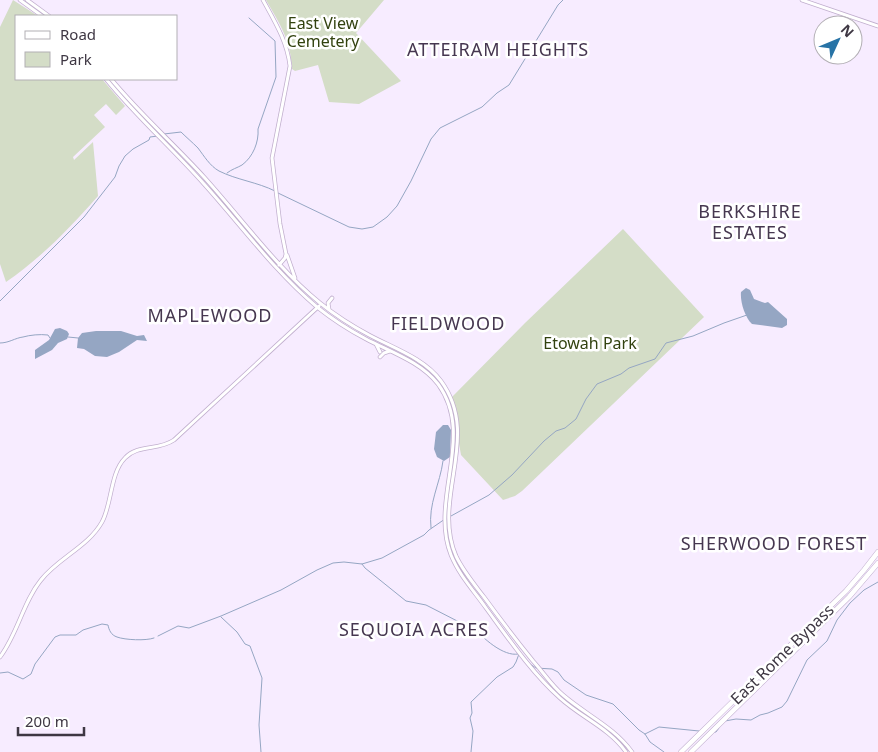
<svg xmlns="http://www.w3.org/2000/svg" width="878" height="752" font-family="'Noto Sans',sans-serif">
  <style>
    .green { fill: #d4ddc7 }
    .water { fill: #95a6c3 }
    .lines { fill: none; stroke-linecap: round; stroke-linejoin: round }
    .stream { stroke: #95a6c3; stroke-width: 1 }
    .secondary-casing { stroke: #c1afce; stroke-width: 4.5 }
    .highway-casing { stroke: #c1afce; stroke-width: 5.5 }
    .secondary { stroke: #fff; stroke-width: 3 }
    .highway { stroke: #fff; stroke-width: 4.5 }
    .labels { text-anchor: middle; stroke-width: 5; stroke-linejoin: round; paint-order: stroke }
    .park-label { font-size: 16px; fill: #32420f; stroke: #fff }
    .street-label { font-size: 16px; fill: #3e3743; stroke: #fff }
    .neighbourhood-label { font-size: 18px; letter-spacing: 1px; fill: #463750; stroke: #fff }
  </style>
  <rect width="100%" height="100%" fill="#f7ecff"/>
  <path class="green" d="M13,0L38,16H16V79H102L125,106L116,115L106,104L94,115L105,127L73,157L74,160L93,142L98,196C70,228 41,258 6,282L0,264V27Z
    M266,0H384L356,33L401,81L359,104L329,102L318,65L295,71L292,69C291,41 280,24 266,0Z
    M623,229L704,317L522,491L515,496L503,500L461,455L451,398L525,323Z"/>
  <path class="water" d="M746,288L750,290L754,299L765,303L768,302L787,319V325L782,328L752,324C745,317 740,302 741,292Z
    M60,328L67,331L69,334L67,339L58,343L52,350L35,359V350L49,340L55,329Z
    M96,331H121L137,336L144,335L147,341L137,340L119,352L107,357L95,356L84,349L77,348L78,338L82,333Z
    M443,425H448L451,430L450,457L444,461L437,457L434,449L436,432Z"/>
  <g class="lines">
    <path class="stream" d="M164,134L181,132C186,137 192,142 198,148C204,156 210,166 219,171C237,180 257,182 275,191
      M227,173C232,169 237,168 242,165C253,157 259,142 258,129L276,77L275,41L249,18
      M278,193L349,227L362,229L373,227L387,217L397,206L411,181L431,139L440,128L482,107L497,93L509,85L558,5L563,0
      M0,301L84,217L115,177L119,166L125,156L133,149L149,140L150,137L158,136
      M68,337L78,338
      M0,343C9,343 15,338 23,337C30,335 40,334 48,335L50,338
      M451,516L489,495L512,475L544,441L556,431L565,428L576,419L586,399L597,384L621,374L629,368L655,359L666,343L693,336L724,323L747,315
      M431,528C428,504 440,484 443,461
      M362,564L365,568L406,601L426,605L467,626L474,627C482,638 504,657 518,654
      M221,617L237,632L245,644L250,646L262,678L259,725L261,752
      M158,636L178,626L189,628L221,616L281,590L317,570L333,563L344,562L362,564L382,558L424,535L429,530L445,519
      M530,664L536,668L552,669L558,672L564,680L586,695L613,704L639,730L645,734L650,742L664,752
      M0,673L8,672L23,679L31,674L35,664L55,637L60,635H76L83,630L102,624L108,625C109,630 111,635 117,637C125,640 146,641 154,638
      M725,721L736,719L751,720L760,715L768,713L782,707L787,701L807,660L827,641L837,620L850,603L864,590L878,582
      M713,732H716L719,728
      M645,734L659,727L699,731
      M471,752L473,731L470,718L472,713L471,702L497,677L513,667L516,662L519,654"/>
    <g class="secondary-casing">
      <path id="secondary" d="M20,0L42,16
        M27,0L49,16
        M263,0C275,22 287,41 290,66L272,158L280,224L286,254L285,258L279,265
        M802,0L878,26
        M106,79C136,116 172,148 204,184C241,225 275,272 317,307C332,319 349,330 366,339C391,352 421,362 438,384C476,436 429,499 451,555C459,575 474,591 486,608C508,638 532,673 560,698C582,718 609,728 626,752
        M111,79C140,114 174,144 204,177C241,218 277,268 320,303C335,315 352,326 369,335C393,348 424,358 441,381C482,437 431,498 456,556C463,571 474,584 484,597C500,619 516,640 533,661C543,672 552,686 563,695C586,715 614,727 632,752
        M287,255L295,278
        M329,309L328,303L332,298
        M376,344L380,352
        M380,357L384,353L390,351
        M0,657C18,633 23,602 41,580C58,558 88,547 102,522C112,504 110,473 125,458C138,444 158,451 174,440L319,306"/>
    </g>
    <g class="highway-casing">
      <path id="highway" d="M681,752L846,591L864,570L878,552
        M691,752L849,597L878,563"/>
    </g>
    <use href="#secondary" class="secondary"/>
    <use href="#highway" class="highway"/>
  </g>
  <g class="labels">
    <g class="park-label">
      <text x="323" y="29">East View<tspan x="323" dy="18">Cemetery</tspan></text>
      <text x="590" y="349">Etowah Park</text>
    </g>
    <g class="street-label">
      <text transform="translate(782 654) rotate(-44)" y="6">East Rome Bypass</text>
    </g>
    <g class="neighbourhood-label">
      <text x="498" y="56">ATTEIRAM HEIGHTS</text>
      <text x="750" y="218">BERKSHIRE<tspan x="750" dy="21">ESTATES</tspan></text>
      <text x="210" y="322">MAPLEWOOD</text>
      <text x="448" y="330">FIELDWOOD</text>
      <text x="774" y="550">SHERWOOD FOREST</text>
      <text x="414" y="636">SEQUOIA ACRES</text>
    </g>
  </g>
  <rect x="15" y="15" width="162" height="65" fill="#ffffff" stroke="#b2afb4"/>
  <rect x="25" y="31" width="25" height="8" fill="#ffffff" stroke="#b2afb4"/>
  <text x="60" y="40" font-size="15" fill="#3e3743">Road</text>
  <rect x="25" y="52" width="25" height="15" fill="#d4ddc7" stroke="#b2afb4"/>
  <text x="60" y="65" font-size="15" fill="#3e3743">Park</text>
  <g transform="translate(838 40) rotate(46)"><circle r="24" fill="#ffffff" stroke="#b2afb4"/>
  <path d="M0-4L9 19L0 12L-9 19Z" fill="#2773a6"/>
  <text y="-8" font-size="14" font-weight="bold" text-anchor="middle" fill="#3e3743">N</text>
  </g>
  <path d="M18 727v8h66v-8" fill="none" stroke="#3e3743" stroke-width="2.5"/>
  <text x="25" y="727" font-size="15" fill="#3e3743" stroke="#ffffff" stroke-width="4" paint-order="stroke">200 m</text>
</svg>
